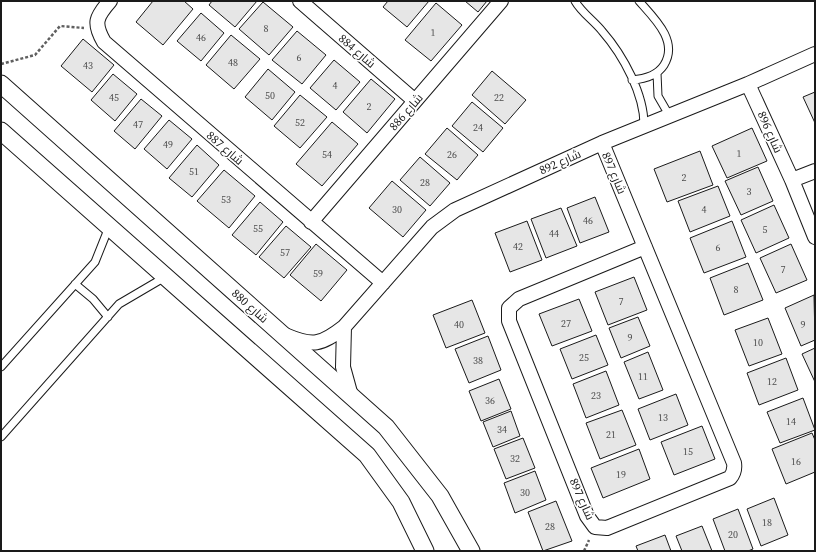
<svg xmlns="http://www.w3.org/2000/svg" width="816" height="552" font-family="'Source Serif 4',Cairo,serif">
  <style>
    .building { fill: #e6e6e6; stroke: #1a1a1a }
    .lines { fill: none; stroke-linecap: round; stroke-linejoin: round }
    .service-casing { stroke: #1a1a1a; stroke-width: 9 }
    .minor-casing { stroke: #1a1a1a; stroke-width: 16 }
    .tertiary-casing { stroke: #1a1a1a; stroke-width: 19 }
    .path { stroke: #5f5f5f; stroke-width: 2.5; stroke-dasharray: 3 2; stroke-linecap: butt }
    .service { stroke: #fff; stroke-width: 7 }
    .minor { stroke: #fff; stroke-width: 14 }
    .tertiary { stroke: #fff; stroke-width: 17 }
    .labels { text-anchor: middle; stroke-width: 3; stroke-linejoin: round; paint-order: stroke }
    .number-label { font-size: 10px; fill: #4d4d4d }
    .street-label { font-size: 12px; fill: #1a1a1a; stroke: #fff }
  </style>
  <rect width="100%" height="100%" fill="#fff"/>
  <path class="building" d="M153,1H184L193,9L163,45L136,22Z
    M212,1H257L235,27L209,5Z
    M388,1H429L407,27L383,7Z
    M465,1H487L478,12Z
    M263,2L293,27L269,55L239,29Z
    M436,3L462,25L431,61L405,40Z
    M201,13L224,33L201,61L177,41Z
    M297,31L326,55L302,84L272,60Z
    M231,35L260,59L234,89L206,65Z
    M83,39L114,65L92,92L61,66Z
    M334,60L360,82L336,110L310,88Z
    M268,69L295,92L272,120L245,97Z
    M492,71L526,100L505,124L472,95Z
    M113,74L137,94L115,121L91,100Z
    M371,79L395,99L367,133L343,112Z
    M815,92V123L803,97Z
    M300,95L327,117L300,148L274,126Z
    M141,99L162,116L135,149L114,131Z
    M472,102L503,128L483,152L452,126Z
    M169,120L192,139L167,169L144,149Z
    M332,122L358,144L322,186L296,164Z
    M447,128L478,155L457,180L425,154Z
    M752,128L767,161L727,178L712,146Z
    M197,145L219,165L192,197L169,178Z
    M700,151L713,185L667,202L654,169Z
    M420,157L450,183L430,206L400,180Z
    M758,167L773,201L741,215L725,181Z
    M224,170L255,196L229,228L197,201Z
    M392,181L426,210L403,237L369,208Z
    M718,186L730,216L690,232L678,201Z
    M595,197L609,232L580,243L567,208Z
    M260,202L283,222L256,255L232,235Z
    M774,205L789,238L756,253L741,220Z
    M561,208L577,246L546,258L531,219Z
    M527,221L542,260L510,272L495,233Z
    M732,221L746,257L704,273L690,238Z
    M286,226L311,247L284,278L259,257Z
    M316,244L347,270L321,301L290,275Z
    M791,244L807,280L776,293L760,258Z
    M748,263L763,300L724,315L710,278Z
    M634,277L647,310L608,325L595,292Z
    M814,295L815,340L801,346L785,308Z
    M579,299L592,331L552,346L539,314Z
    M472,300L485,333L446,348L433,315Z
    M638,317L650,346L621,358L609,328Z
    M768,318L782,354L749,366L735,330Z
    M596,335L608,365L572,379L560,349Z
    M488,336L501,370L469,383L455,349Z
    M815,348V382L802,354Z
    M648,352L663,390L639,399L624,362Z
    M786,358L798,390L759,405L747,373Z
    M606,371L619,405L586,418L573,384Z
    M499,379L511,409L481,421L469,391Z
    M676,394L688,425L650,440L638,409Z
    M803,398L815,430L780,443L767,412Z
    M622,410L636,445L600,459L586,423Z
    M511,411L520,436L493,447L483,422Z
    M702,426L715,459L674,475L661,442Z
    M812,433L815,440V472L786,484L772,449Z
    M523,438L535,468L506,479L494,449Z
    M639,449L650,479L603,498L591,468Z
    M535,471L546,500L515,513L504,483Z
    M774,498L788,535L761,546L747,509Z
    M556,501L572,541L543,551L528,512Z
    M738,509L753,549L748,551H725L713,519Z
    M702,526L712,551H682L676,536Z
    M665,535L671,551H638L636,546Z"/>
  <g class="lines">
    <g class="service-casing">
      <path id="service" d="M575,1C581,12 594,21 602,31C623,55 645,95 644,127
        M657,73L658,96L669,115
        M632,80C645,79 657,76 664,65C679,41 654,18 639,1
        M75,284L93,299L108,317
        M1,367L95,262L109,227
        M1,437L119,304L165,277"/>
    </g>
    <g class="minor-casing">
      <path id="minor" d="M110,1C96,17 93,23 104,42L383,283
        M300,1L415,101
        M748,84L792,180L815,237
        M602,143L734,463C735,469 734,473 730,478L607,528L595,527L587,516L509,321V308L519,299L645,247
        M792,180L815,171
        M311,222L501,1
        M344,327L343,367L351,396
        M285,335C313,347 321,345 344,327L432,227L455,210L602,143L748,84L815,54"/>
    </g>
    <g class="tertiary-casing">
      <path id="tertiary" d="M1,84L386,427L440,496L471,551
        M1,131L367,455L401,502L425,551"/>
    </g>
    <path class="path" d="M1,64L35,55L60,26L84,28
      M584,551L589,540"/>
    <use href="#service" class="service"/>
    <use href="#minor" class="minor"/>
    <use href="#tertiary" class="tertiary"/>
  </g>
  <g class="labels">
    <g class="number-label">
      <text x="266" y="32">8</text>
      <text x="433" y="36">1</text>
      <text x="201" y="41">46</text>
      <text x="299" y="61">6</text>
      <text x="233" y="66">48</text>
      <text x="88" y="69">43</text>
      <text x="335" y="89">4</text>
      <text x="270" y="99">50</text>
      <text x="114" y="101">45</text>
      <text x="499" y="101">22</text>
      <text x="369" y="110">2</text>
      <text x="300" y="126">52</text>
      <text x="138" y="128">47</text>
      <text x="478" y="131">24</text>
      <text x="168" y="148">49</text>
      <text x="739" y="157">1</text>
      <text x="327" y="158">54</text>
      <text x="452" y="158">26</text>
      <text x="194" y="175">51</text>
      <text x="684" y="181">2</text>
      <text x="425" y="186">28</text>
      <text x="749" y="195">3</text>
      <text x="226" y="203">53</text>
      <text x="397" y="213">30</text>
      <text x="704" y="213">4</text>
      <text x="588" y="224">46</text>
      <text x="258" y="232">55</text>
      <text x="765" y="233">5</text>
      <text x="554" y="237">44</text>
      <text x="518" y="250">42</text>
      <text x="718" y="251">6</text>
      <text x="285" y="256">57</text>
      <text x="783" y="273">7</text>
      <text x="318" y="277">59</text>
      <text x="736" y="293">8</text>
      <text x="621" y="305">7</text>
      <text x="566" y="327">27</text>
      <text x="459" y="328">40</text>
      <text x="803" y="328">9</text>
      <text x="630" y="341">9</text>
      <text x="758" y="346">10</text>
      <text x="584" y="361">25</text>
      <text x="478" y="364">38</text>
      <text x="643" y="380">11</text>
      <text x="772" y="385">12</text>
      <text x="596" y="399">23</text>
      <text x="490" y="404">36</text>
      <text x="663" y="421">13</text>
      <text x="791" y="425">14</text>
      <text x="502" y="433">34</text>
      <text x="611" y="438">21</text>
      <text x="688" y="455">15</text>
      <text x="515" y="462">32</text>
      <text x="796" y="465">16</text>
      <text x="621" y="478">19</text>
      <text x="525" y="496">30</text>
      <text x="767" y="526">18</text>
      <text x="550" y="530">28</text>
      <text x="733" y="538">20</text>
    </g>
    <g class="street-label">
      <text transform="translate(357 51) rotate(41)" y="4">شارع 884</text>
      <text transform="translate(406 112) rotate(-49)" y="4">شارع 886</text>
      <text transform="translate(770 132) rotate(66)" y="4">شارع 896</text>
      <text transform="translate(225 148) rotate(41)" y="4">شارع 887</text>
      <text transform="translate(560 162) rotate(-24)" y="4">شارع 892</text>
      <text transform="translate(614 173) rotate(67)" y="4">شارع 897</text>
      <text transform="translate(250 306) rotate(42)" y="4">شارع 880</text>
      <text transform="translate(582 499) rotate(66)" y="4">شارع 897</text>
    </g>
  </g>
  <rect width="816" height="552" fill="none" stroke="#1a1a1a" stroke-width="4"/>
</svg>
